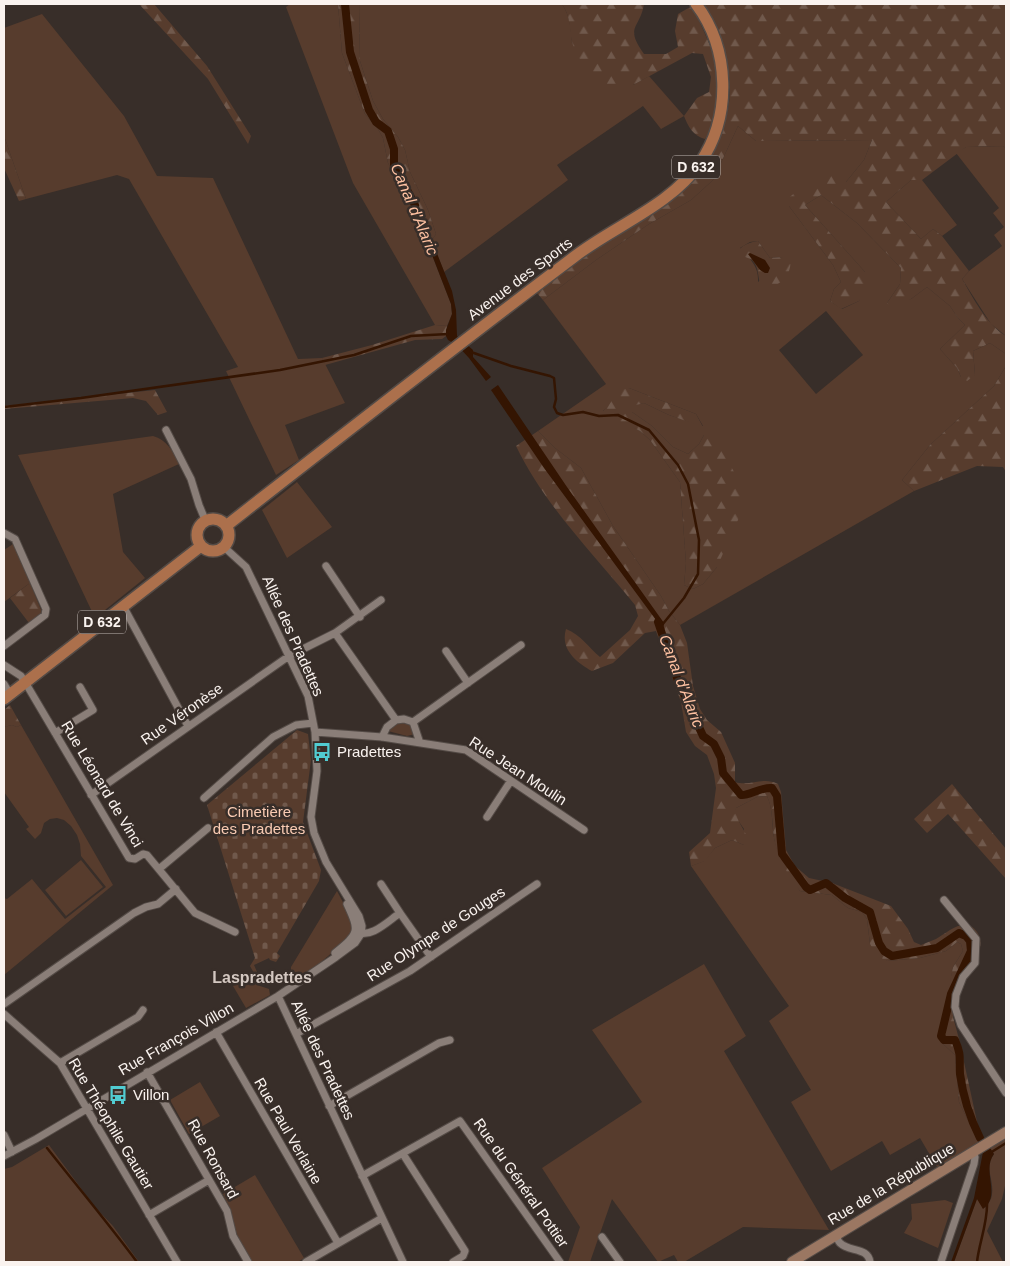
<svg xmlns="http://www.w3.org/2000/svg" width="1010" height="1266" font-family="Arial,sans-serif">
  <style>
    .grass { fill: #573c2d; fill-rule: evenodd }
    .forest { fill: url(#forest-firs) }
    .cemetery { fill: url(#cemetery-stones) }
    .water { fill: #341502 }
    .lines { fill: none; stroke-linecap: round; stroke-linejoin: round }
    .stream { stroke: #341502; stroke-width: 2.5 }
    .canal { stroke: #341502; stroke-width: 8 }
    .street-casing { stroke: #544b46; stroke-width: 9 }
    .secondary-casing { stroke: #544b46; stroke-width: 12 }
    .primary-casing { stroke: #544b46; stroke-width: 14 }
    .street { stroke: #8a7e78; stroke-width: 7 }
    .secondary { stroke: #9b7762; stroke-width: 10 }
    .primary { stroke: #ac704c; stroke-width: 11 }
    .labels { text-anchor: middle; stroke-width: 5; stroke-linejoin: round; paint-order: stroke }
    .shield { fill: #382e29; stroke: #c0b8b4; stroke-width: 1 }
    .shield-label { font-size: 14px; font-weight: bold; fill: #faf3ef }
    .street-label { font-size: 15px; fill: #faf3ef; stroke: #382e29 }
    .poi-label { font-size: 15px; fill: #faf3ef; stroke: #382e29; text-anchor: start }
    .park-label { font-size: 15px; fill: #f9cbb3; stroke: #382e29 }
    .water-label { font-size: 16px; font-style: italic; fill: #fec1a1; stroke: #382e29 }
    .neighbourhood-label { font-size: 16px; font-weight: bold; fill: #d4c8c1; stroke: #382e29 }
  </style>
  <defs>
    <pattern id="forest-firs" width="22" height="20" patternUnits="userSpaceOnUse" patternTransform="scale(1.25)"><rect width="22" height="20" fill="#573c2d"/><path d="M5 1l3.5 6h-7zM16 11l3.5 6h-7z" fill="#70594c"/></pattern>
    <pattern id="cemetery-stones" width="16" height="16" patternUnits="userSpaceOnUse" patternTransform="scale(1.25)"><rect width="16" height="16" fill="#573c2d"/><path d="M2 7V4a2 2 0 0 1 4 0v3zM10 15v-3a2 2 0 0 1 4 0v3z" fill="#70594c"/></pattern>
  </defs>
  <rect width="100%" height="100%" fill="#382e29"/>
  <path class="grass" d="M290,4H338L342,53L365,114L378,129L383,138L388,163L417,216L430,250L451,304L452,314L447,326L435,325L353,183L286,7Z
    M359,4H562C570,15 571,30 572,43L633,85L649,76L684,116L661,129L643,106L557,165L568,180L444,272L432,240L436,234L428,210L410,172L405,150L398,137L383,119L373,101L360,61Z
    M42,14L124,116L157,176L213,178L298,359L322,358L345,403L285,425L299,460L276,475L226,371L238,367L129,179L117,175L26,199L4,136V28Z
    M738,126L756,141L872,140L864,160L846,182L789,206L833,265L841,282L834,289L830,301L842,309L859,301L865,272L805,205L821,195L857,223L901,268L900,284L887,303L911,299L927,287L950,306L958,318L965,325L940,349L957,368L961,377L975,375L973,351L990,343L1006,354V366L994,386L930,445L902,480L914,491L680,625L669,611L661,596L613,526L581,468L555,448L538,431L606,384L543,300L596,260L649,224L691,200L713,180ZM758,241L770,258L783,257L758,282C759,266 750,259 740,248L750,242ZM826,311L863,355L816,394L779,350ZM629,388L696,414L703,426L669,415L644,403L632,405V412L652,426L673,447L688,454L699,444L704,435L717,567L703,584L693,589L684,585L686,563L680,482L650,440L640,431L603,411Z
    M1003,146L1006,148V336L991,324L962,279L969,271L1002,246L994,235L1004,227L993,213L999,208L956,153L966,147Z
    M911,180H922L957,225L942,236L933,229L921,239L886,202Z
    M153,436C167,440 173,451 179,464L113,494L123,552L145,578L95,618L18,455Z
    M297,482L332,527L287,558L262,510Z
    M13,544L30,583L4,602V550Z
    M400,721L410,725L415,734L407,736L388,731L390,727Z
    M12,725L17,727L21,725L113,885L4,975V898L7,899L32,879L65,919L106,887L81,856L80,844L77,835L71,826L64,820L57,818L50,819L44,823L41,833L35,839L26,829L29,827L4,792V727Z
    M767,796C774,810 771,826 775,842C779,860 791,875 800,891L832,895L848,908L862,912L867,919L870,944L887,961L920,958L946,951L957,942L961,944L963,951L953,967L940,1041L955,1055L959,1102L979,1143L937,1167L920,1138L890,1155L882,1141L831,1171L791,1102L811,1090L769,1021L789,1006L691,866L704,861L715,848L732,840L744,845V829L735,816L736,808L757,797Z
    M81,860L103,887L66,916L45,890Z
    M337,891L354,923L350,937L320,963L291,983V967Z
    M704,964L746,1036L724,1051L829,1230L743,1227L684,1262H678L674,1255L658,1262L612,1199L590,1262H568L580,1227L542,1168L642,1102L592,1030Z
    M253,978L257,985L269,989L270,995L246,1008L233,986Z
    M200,1082L220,1116L189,1134L170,1100Z
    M1006,1138L1005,1186L1002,1199L987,1231L1003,1262H954L977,1199L985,1208C988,1204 992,1199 992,1194C994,1178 984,1169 994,1154L990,1148Z
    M49,1145L94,1206L113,1226L139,1262H4V1169L12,1167Z
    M255,1175L304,1258L298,1262H252L236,1236L231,1210L223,1194Z
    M945,1200L953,1203L938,1248L904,1233L912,1219L911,1204Z"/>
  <path class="forest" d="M139,4H154L207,66L251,136L248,144L208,79Z
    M338,4H359L360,61L373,101L383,119L398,137L405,150L410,172L428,210L436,234L432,240L413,195L407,198L388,163L383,138L378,129L365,114L342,53Z
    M562,4H644C640,29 624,26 644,54H666L678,47L675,31L678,14L692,6C714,53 735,90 705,139C693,136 688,126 684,116L697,98L709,92L711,77L703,54L692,53L633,85H602C591,73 576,59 572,42C569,28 571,17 562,4Z
    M701,4H1006V148L1003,146L966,147L922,180H911L886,202L921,239L933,229L942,236L969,271L962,279C974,299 986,324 1006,336V354L990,343L973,351L975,375L967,381L961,377L957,368L940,349L965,325L958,318L950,306L927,287L911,299L893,308L887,303L900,284L901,268L857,223L821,195L805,205L865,272L868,286L859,301L841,309L830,301L834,289L841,282L833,265L789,206L786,200L797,191L830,174L846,182L864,160L872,140L756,141L738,126L713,180L691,200L649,224L596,260L543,300L536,292L701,169C726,132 738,97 724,53C719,36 709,20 701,4Z
    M4,136L26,199L19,201L4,168Z
    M758,241L770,258L783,257L791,261C789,280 780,286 762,288C757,280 760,267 752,260C747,257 742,257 737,253C741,245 750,242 758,241Z
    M435,325L447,326L446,336L442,339L415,340L325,365L322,358L372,345Z
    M1006,366V472L1003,467L977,466L914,491L902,480L930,445L994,386Z
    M629,388L696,414L703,427L669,415L644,403L632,406V412L652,426L673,447L688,454L699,444L704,435L713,434L738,479L746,502L717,567L703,584L693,589L684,585L686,563L680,482L650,440L640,431L627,425H606L600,417C606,405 612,405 615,391Z
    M155,390L167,412L158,415L146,401L133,398L4,409V406Z
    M538,431L555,448L581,468L613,526L661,596L669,611L680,625L687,643L693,686L700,709L707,720L721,732L735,763V782C751,787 762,776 778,784L781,792L786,850L795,866L809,878L832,883L891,906L908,929L914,942L921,945C926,943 931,941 936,939C948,932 966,915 977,932C982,939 981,946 978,955L956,986L953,1001V1017L959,1039L979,1131L974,1133L959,1102L955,1055L940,1041L939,1033L953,967L963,951L961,944L957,942L946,951L920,958L887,961L877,956L870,944L867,919L862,912L848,908L832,895L800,891C788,875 777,858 774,838C772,824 773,809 767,796L757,797L736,808C735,820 744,828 748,839L744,845L732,840L715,848L705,861L691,866L689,852L710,833L716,788L714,774L707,755L695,746L686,732L681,702L656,631L645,633L613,663L592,671C576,662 560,649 566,629C581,635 588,647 600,657L630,630L638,616L635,605C593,553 545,506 516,446Z
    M30,583L42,612L40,616L29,623L10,598Z
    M10,705L21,725L17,727L12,725L4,727V710Z
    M952,784L1006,849V879L948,814L927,833L914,819Z"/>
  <path class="cemetery" d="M297,730L308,734L311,760L303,822L321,870L319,881L277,953L280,956L276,962L270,960L269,958L254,965L257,972L254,973L250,966L255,958L207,805Z"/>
  <path class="water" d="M413,194L452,291L456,310L457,336L473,350V357L491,377L486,381L469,358L457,345L448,340L446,336V330L452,314L451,304L417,216L407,198Z
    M750,253L765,260L770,268L768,273H765L760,270L748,254Z
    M498,385L567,487L664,623L663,629H659L656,620L544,468L491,390Z
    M990,1148L994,1154C981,1171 1002,1195 983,1209L977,1199L954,1262H951L974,1198L983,1152Z"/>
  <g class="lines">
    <path class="stream" d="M471,352L511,366L550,376L554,378L556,399L554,407L557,413L563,415L583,412L599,416L618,415L649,430L678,465L688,484L699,540L698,574L684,598L662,625
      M4,407L81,398L280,370L354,355L411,336L448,334
      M47,1148C77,1186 108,1223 137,1262
      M990,1153L1006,1143
      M977,1262C979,1243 988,1222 987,1202"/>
    <path class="canal" d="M345,4L350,52L369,110L376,122L388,131L394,149V165L415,205
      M658,622L678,681L703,736L714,744L721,758L723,773L741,795C749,796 760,787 772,788L777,796L782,854L806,887L810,890L826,883L845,898L870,912L879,943L884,951L892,956L937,948L959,933L966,936L970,941L971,951L951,994L941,1036L944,1040H955C962,1056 959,1059 960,1074C963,1097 970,1118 980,1138"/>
    <g class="street-casing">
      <path id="street" d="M166,430L191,479L199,505L206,522
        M4,533L15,539L46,609L45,615L4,646
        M326,566L360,617
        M123,606L188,726
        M335,633L396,720L387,727L382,737
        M446,651L468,683
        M4,665L21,676L25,682L129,858L135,859L143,854L147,855L195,913L235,932
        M4,684L10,694
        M396,720L404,719L413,722L521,645
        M413,722L420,743
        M315,732L382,737L466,750L584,830
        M55,733L93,710L80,687
        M91,795L289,656L335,633L381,600
        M204,798L273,737L296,725L313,723
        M487,817L510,782
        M159,869L208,828
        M381,884L400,913
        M944,900L976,939L975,963L963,977L956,995L955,1007L961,1025L1006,1093
        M356,932C371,939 388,921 400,913L431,957
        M335,953C359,933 360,932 347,904
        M278,996L403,1262
        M4,1004L134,913L146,907L158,904L176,889
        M4,1014L60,1063L177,1262
        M216,1032L338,1243
        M296,1034L410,971L537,884
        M60,1063L138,1017L143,1010
        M147,1072L227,1211L233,1236L248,1262
        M329,1106L439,1043L450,1040
        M4,1135L12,1152
        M403,1154L465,1251L463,1256L453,1262
        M4,1156L36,1139L278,996L336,957L355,943L361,934L362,926L359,916L326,862L314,833L311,817L317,771L315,732L308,696L246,567L224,547
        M362,1176L460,1121L560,1262
        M149,1215L209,1180
        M836,1235C837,1238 838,1241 840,1243C849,1252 868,1247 870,1262
        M602,1237L620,1262
        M306,1262L382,1218
        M941,1262L974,1164L975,1157L973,1153"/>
    </g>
    <g class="secondary-casing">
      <path id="secondary" d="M792,1262L1006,1132"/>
    </g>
    <g class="primary-casing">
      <path id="primary" d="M197 535a16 16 0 1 1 32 0a16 16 0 1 1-32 0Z
        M226,526C341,436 457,345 574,257C614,226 670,206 700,163C732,116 730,49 696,4
        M4,699L201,546"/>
    </g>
    <use href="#street" class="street"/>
    <use href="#secondary" class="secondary"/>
    <use href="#primary" class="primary"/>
  </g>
  <defs>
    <g id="bus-bare" transform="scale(1.5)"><path d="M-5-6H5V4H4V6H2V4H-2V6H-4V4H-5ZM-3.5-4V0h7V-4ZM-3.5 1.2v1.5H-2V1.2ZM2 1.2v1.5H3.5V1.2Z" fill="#51ccd2" stroke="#382e29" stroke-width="2.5" paint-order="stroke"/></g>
  </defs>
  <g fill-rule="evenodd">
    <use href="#bus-bare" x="322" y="752"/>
    <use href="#bus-bare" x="118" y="1095"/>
  </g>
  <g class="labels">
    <g class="shield">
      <rect x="672" y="155.5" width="48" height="23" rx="4"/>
      <rect x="78" y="610.5" width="48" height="23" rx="4"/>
    </g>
    <g class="shield-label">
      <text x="696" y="172">D 632</text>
      <text x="102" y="627">D 632</text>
    </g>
    <g class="street-label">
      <text transform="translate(520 279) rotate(-37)" y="5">Avenue des Sports</text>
      <text transform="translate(293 636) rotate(66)" y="5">Allée des Pradettes</text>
      <text transform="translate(182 714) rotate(-35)" y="5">Rue Véronèse</text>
      <text transform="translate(518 771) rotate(33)" y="5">Rue Jean Moulin</text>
      <text transform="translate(102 784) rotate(59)" y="5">Rue Léonard de Vinci</text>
      <text transform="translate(436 934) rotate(-33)" y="5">Rue Olympe de Gouges</text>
      <text transform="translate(176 1039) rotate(-30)" y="5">Rue François Villon</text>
      <text transform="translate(323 1060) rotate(65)" y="5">Allée des Pradettes</text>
      <text transform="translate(111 1124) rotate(59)" y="5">Rue Théophile Gautier</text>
      <text transform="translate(288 1131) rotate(60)" y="5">Rue Paul Verlaine</text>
      <text transform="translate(213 1159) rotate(61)" y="5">Rue Ronsard</text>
      <text transform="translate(521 1183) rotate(55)" y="5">Rue du Général Pottier</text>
      <text transform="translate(891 1184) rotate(-31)" y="5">Rue de la République</text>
    </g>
    <g class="poi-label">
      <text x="337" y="757">Pradettes</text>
      <text x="133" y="1100">Villon</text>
    </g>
    <g class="park-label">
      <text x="259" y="817">Cimetière<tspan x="259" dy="17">des Pradettes</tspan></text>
    </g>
    <g class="water-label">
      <text transform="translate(415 209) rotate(67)" y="6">Canal d'Alaric</text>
      <text transform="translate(682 681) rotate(69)" y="6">Canal d'Alaric</text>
    </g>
    <g class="neighbourhood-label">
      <text x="262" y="983">Laspradettes</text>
    </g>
  </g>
  <rect width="1010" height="1266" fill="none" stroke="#faf3ef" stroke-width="10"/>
</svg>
